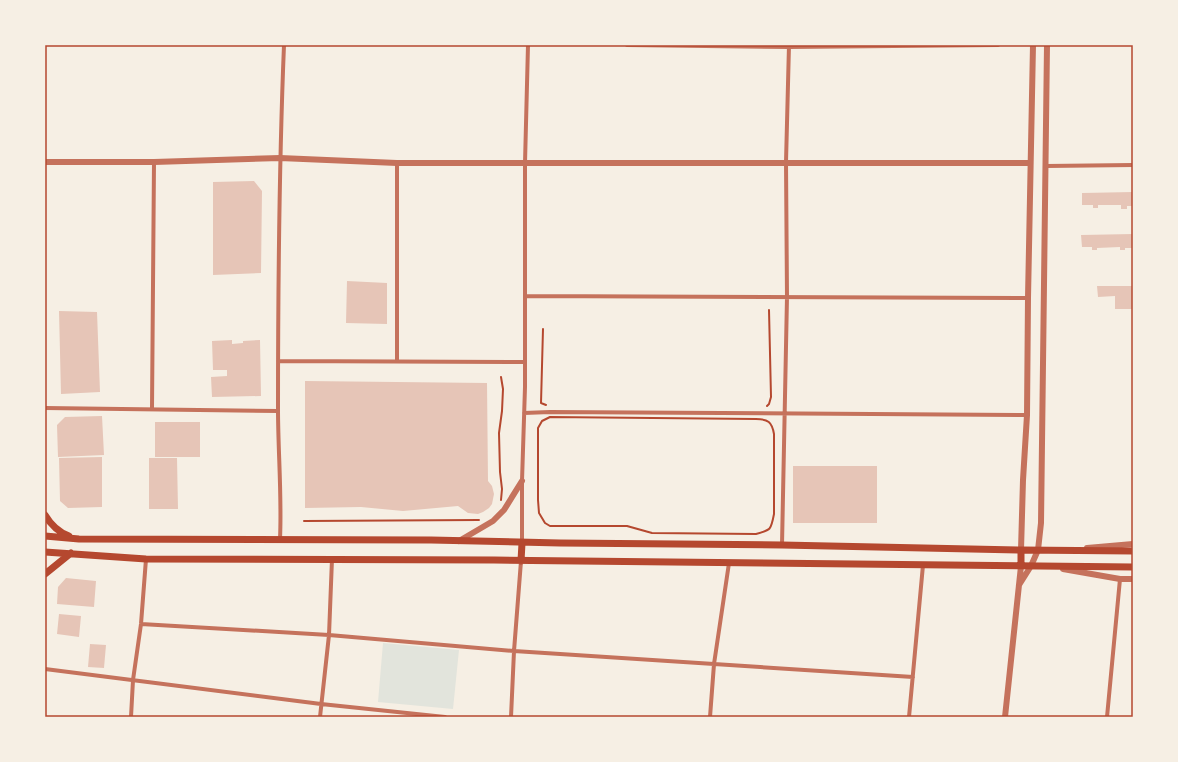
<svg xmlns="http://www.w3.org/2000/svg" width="1178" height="762" font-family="'Fira Sans Condensed',sans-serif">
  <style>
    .green { fill: #e2e4dc }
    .building { fill: #e6c5b7 }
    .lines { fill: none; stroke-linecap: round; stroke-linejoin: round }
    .path { stroke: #b5482f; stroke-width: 2 }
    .minor { stroke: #c5725c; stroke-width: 4 }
    .tertiary { stroke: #c5725c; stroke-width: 6 }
    .secondary { stroke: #b5482f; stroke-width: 7 }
    .neatline { fill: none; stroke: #b5482f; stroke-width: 1.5 }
  </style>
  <rect width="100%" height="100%" fill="#f6efe4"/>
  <path class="green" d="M383,643L459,650L453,709L378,702Z"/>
  <path class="building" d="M254,181L262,191L261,273L213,275V182Z
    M1133,192V206H1127V209H1121V205H1098V208H1093V205H1082V193Z
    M1133,234V248H1125V250H1120V247L1097,248V250H1092V247H1082L1081,235Z
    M347,281L387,283V324L346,323Z
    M1097,286H1133V309H1115V296L1098,297Z
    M59,311L97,312L100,392L61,394Z
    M232,340V344L243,343V341L260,340L261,396L212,397L211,377L227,376V370H213L212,341Z
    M305,381L487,383L488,481L492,486L494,494L492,504L489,508L483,512L478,514L468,513L458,506L403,511L361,507L305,508Z
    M102,416L104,455L58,457L57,425L65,417Z
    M155,422H200V457H155Z
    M102,457V507L68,508L60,501L59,458Z
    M149,458H177L178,509H149Z
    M793,466H877V523H793Z
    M66,578L96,581L94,607L57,604L58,587Z
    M59,614L81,616L79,637L57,634Z
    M90,644L106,645L104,668L88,667Z"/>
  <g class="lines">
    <path class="path" d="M543,329L541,403L546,405
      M767,406L769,404L771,397L769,310
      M550,417L756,419C768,419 772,422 774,434V514C771,530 771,530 756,534L652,533L627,526H550L545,523L539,513L538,500V428L542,421Z
      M501,500L502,489L500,472L499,433L502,411L503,389L501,377
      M304,521L479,520"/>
    <path class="minor" d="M627,45L789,47L998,45
      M1046,166L1133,165
      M525,296L1028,298
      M278,361L524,362
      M397,361V163
      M45,408L278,411
      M152,409L154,162
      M524,413L550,412L1027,415
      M280,539C282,496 278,452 278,409C278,288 279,166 284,45
      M522,543V481L525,387V163L528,45
      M782,545L787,297L786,162L789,45
      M141,624L329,635L514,651L913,677
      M45,669L321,704L445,717
      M131,717L133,680L141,624L146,559
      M320,717L329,635L332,559
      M511,717L514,651L521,561
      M710,717L714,664L729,563
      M909,717L923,565
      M1107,717L1120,579"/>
    <path class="tertiary" d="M45,162H154L280,158L397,163H1030
      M459,541L493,521L504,510L522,481
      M1087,548L1133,544
      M1021,550L1023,480L1027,415L1028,298L1033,45
      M1063,569L1120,579H1133
      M1019,585L1031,566L1038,550L1041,523L1047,45
      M1005,717L1021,566"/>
    <path class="secondary" d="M45,515C51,525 58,532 69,536
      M45,536L79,539L431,540L560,543L782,545L1021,550L1133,551
      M45,552L146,559L494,560L1133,567
      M521,561L522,543
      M1021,566V550
      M45,574L71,553"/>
  </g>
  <rect width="1178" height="762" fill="none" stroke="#f6efe4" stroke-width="92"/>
  <rect x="46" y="46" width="1086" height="670" class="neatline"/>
</svg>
